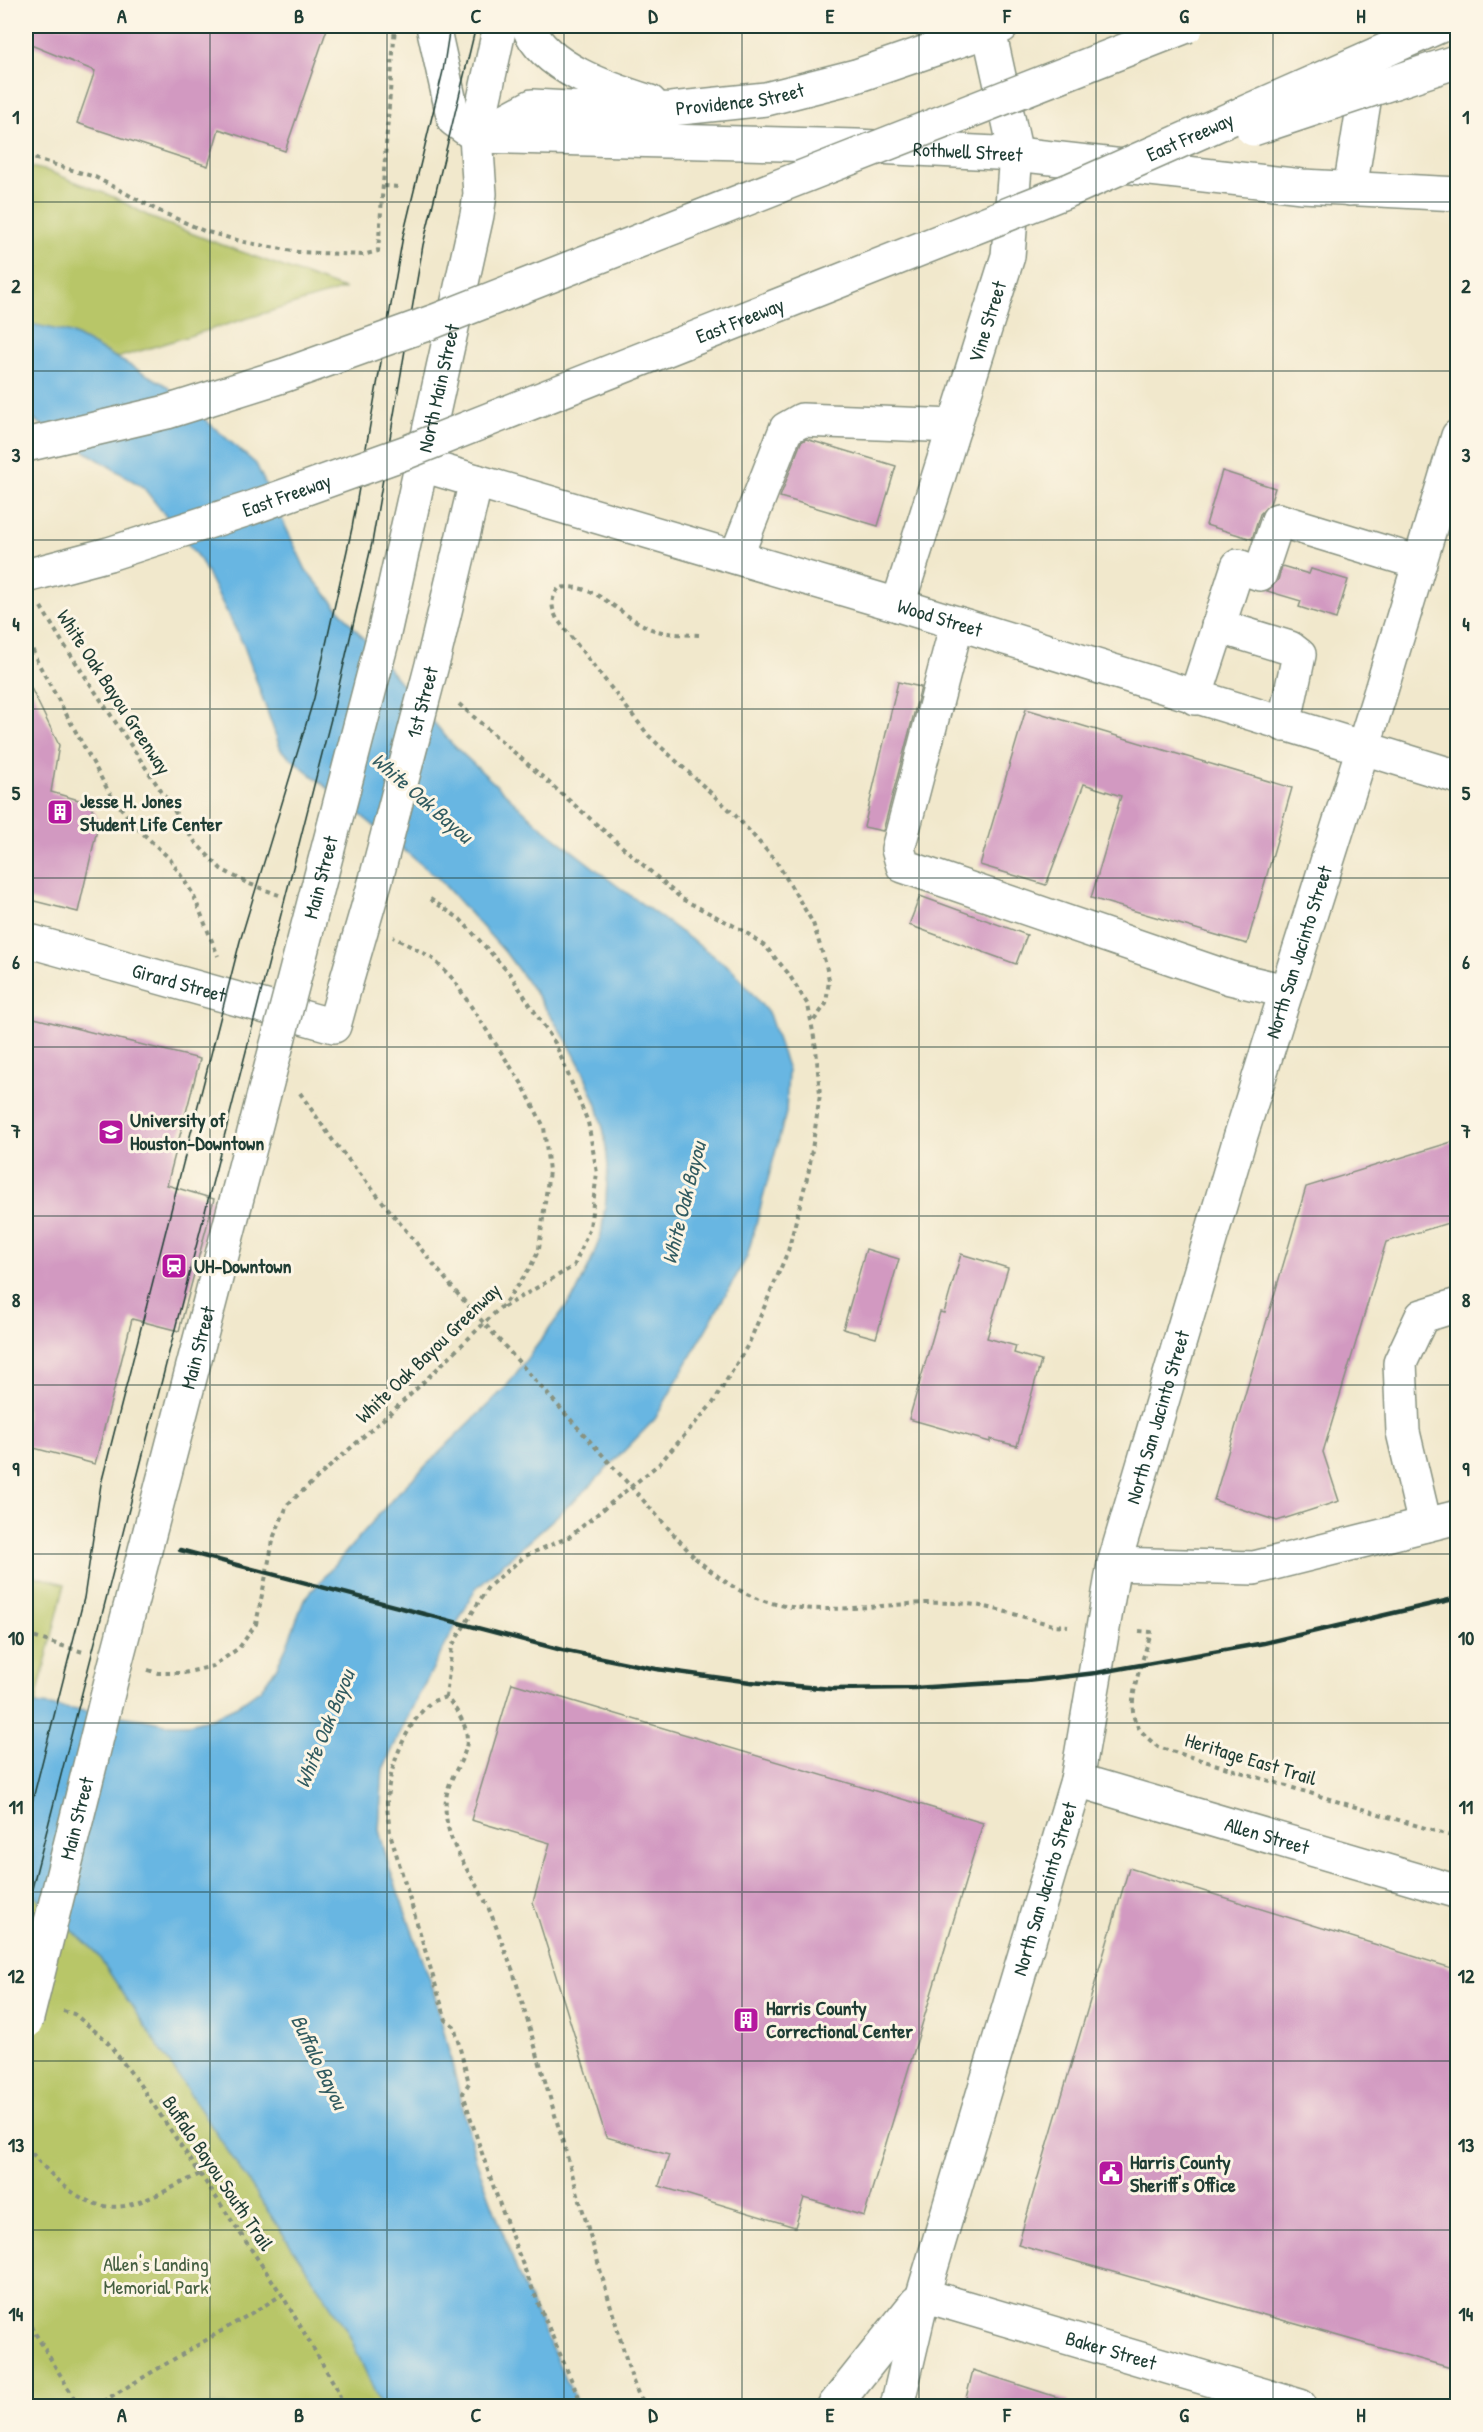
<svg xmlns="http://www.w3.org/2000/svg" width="1483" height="2432" font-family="'Patrick Hand',sans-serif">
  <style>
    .green { fill: #b8c668; stroke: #6c824e; stroke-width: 1.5 }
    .water { fill: #67b6e2; stroke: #437a8b; stroke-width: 1.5 }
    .building { fill: #d299c1 }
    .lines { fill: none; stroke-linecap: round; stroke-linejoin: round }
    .minor-casing { stroke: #889280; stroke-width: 36 }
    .major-casing { stroke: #889280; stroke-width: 36 }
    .path { stroke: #889280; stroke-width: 4; stroke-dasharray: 4.5 4.5; stroke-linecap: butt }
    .minor { stroke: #fff; stroke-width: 33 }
    .major { stroke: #fff; stroke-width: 33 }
    .tram { stroke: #1f3d34; stroke-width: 1.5 }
    .rail { stroke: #1f3d34; stroke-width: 4.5 }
    .minor-bridge-casing { stroke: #889280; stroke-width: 36; stroke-linecap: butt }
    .major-bridge-casing { stroke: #889280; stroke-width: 36; stroke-linecap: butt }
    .highway-bridge-casing { stroke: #889280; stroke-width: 36; stroke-linecap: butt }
    .path-bridge { stroke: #889280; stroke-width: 4; stroke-dasharray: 4.5 4.5; stroke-linecap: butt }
    .minor-bridge { stroke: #fff; stroke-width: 33 }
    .major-bridge { stroke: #fff; stroke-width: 33 }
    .highway-bridge { stroke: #fff; stroke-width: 33 }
    .grid { fill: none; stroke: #1f3d34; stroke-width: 1.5; stroke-opacity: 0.55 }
    .labels { text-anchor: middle; stroke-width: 6; stroke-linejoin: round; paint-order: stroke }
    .street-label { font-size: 20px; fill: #1f3d34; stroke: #fcf5e5 }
    .poi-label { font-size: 20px; font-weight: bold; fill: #1f3d34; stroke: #fcf5e5; text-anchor: start }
    .park-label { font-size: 20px; fill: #455f41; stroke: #fcf5e5 }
    .water-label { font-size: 21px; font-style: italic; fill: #315b60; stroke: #fcf5e5 }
    .neatline { fill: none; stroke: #1f3d34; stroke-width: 2 }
    .grid-label { font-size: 20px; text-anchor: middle; font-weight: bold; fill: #1f3d34 }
  </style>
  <rect width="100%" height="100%" fill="#fcf5e5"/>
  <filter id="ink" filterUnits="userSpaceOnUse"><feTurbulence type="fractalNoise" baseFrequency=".0167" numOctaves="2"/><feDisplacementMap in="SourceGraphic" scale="12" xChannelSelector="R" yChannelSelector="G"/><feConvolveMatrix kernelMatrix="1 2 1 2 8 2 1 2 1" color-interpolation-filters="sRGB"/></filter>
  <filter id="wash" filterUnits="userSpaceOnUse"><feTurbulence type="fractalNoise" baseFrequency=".008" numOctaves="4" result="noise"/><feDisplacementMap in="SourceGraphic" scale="24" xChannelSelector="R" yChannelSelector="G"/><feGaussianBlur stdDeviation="1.35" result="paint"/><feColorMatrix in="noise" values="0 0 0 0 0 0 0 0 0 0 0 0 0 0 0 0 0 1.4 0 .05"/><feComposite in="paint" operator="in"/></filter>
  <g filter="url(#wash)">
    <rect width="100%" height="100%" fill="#f1e8cc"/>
    <path class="green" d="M26,166L48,171L114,197L152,218L206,239L344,289L117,358L71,333L26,323Z
      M26,1574L65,1584L35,1704L26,1701Z
      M26,1888L95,1951L347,2330L381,2406H26Z"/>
    <path class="water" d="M26,323L71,333L164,384L256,464L306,570L452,744L538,824L616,885L733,970L769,1014L788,1070L786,1113L747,1257L655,1419L587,1489L476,1588L414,1704L383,1769L379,1830L389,1867L433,1988L476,2160L519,2276L578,2406H381L347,2330L95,1951L26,1888V1701L35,1704L142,1719L165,1724H189L212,1718L237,1706L261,1689L276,1668L287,1645L304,1600L396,1495L506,1387L576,1293L590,1264L601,1235L606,1200L608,1166L604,1132L597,1105L583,1071L567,1041L536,994L505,952L438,878L281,750L244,646L201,561L143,487L26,415Z"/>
    <g id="blocks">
      <path class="building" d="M26,26H328L285,151L219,129L208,166L77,123L95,71L26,43Z
        M806,439L896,466L878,526L780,497L801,442Z
        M1222,471L1275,488L1270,504L1260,514L1252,539L1206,525Z
        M1282,566L1309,574L1311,569L1348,580L1336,619L1299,607L1301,601L1267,591L1278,580Z
        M26,678L59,745L51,792L89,803L99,821L78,912L26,899Z
        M898,682L921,687L883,831L864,827Z
        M1026,709L1292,788L1247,944L1091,898L1121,796L1084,784L1046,885L980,865Z
        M920,896L1027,935L1016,964L909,925Z
        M26,1016L200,1059L167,1185L214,1199L179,1331L132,1319L95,1464L26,1446Z
        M1458,1140V1220L1386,1242L1323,1452L1339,1501L1277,1521L1214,1500L1306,1187Z
        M866,1249L899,1259L876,1338L843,1329Z
        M961,1254L1008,1268L987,1338L1016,1346L1014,1353L1041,1361L1017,1446L990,1439V1442L909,1419L940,1312L944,1313Z
        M512,1683L983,1823L864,2216L804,2198L795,2227L659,2186L669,2155L606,2137L533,1902L550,1843L471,1820Z
        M1129,1868L1458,1970V2370L1018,2245Z
        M973,2370L1069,2401L1068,2406H964Z"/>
    </g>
  </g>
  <g filter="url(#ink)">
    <use href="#blocks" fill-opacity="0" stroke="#889280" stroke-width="1.5"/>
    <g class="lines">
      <g class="minor-casing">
        <g id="minor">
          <path d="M1350,189L1369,71"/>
          <path id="s1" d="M422,465L898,605L1458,777"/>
          <path d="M736,557L786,429L802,420L955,426"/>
          <path id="s2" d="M898,605L1008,256L1016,154L988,26"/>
          <path d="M957,623L898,849L903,866L1230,978L1285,991"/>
          <path d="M1218,626L1290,648L1299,655L1284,725"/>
          <path d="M434,657L476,481"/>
          <path d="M1195,698L1238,566L1260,574L1278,520L1420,563"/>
          <path id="s3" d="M26,940L334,1026L345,986"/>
          <path d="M1425,1525L1403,1432L1400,1363L1422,1316L1458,1305"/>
          <path d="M1114,1564L1254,1568L1458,1517"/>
          <path id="s4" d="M1077,1780L1458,1892"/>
          <path id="s5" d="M923,2295L1300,2406"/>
        </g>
      </g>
      <g class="major-casing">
        <g id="major">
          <path d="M433,26L454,120L476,136"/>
          <path d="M528,26C544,68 609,89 650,102"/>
          <path id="s6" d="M478,135L532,106L624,111L671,109L766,99L856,76L1002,26"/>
          <path id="s7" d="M476,136L856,146L1016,154L1302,186L1458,194"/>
          <path id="s8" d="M383,638L477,215L480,194L476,136L500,26"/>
          <path d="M834,2406L916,2303"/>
          <path id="s9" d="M897,2406L923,2295L1077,1780L1114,1564L1240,1138L1379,697L1458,436"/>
        </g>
      </g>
      <path class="path" d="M26,156L95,177L157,210L204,231L244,242L298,252L363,255L378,251L395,26
        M384,186L399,187
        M41,607L61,640L195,842L221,869L247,883L279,895
        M26,633L37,661L110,794L135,826L170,859L193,894L218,956
        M699,635C680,634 660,635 643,625C614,610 593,582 559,588C550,599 551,607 557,619L649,736L735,815L776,861L813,923L826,965L829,980L826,1004L812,1023
        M459,704L682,899L744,931L766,947L788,973L808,1005L816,1048L820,1095L809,1170L788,1251L749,1343L713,1403L659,1464L569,1537L525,1556L488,1587L452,1646L446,1697C496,1755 440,1761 446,1815C449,1849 474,1877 488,1907C497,1927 504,1950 513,1971L632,2379L639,2396L648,2406
        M430,899L460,919L510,974L555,1043L588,1122L597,1173L590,1227L574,1266L502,1308
        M300,1093L334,1142L456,1292
        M695,1558C714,1574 733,1589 756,1598C813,1621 893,1600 955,1603C987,1604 1021,1617 1053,1625L1068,1626
        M1139,1631L1151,1632C1145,1656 1125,1700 1136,1723C1140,1732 1150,1740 1158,1747L1458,1838
        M26,1635L83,1652
        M148,1670L158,1673H184L213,1666L239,1648L256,1624L274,1536L288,1504L409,1396L504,1304L530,1268L539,1249L549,1171L544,1127L522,1084L453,979L431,957L393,937
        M446,1697C440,1699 433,1700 429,1704C405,1726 389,1769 387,1800C387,1811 389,1822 390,1833L446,2020L454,2026L469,2083L463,2093C495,2201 537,2304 583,2406
        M63,2011L74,2014L105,2039L138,2082L282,2295L336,2387L344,2406
        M26,2146C49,2174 83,2213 124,2206C150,2201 176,2185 200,2174
        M26,2318L79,2406
        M95,2406L282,2295"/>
      <use href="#minor" class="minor"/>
      <use href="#major" class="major"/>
      <path class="tram" d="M26,1826L84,1598L101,1484L240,941L314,698L352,528L403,236L443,71L450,26
        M26,1912L334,707L372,543L423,245L476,26"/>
      <path class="rail" d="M180,1550L562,1650L656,1669L750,1682L832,1689L914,1688L1027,1681L1096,1673L1264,1643L1458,1598"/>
      <g class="minor-bridge-casing">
        <g id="minor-bridge">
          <path id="s10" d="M345,986L376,879L434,657"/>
        </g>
      </g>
      <g class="major-bridge-casing">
        <g id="major-bridge">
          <path id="s11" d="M26,2022L115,1665L383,638"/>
        </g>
      </g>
      <g class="highway-bridge-casing">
        <g id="highway-bridge">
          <path d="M1253,129L1458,61"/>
          <path d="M26,445L167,412L285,375L435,321L1187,26"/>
          <path id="s12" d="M26,576L109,554L248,509L407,452L1072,189L1440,26"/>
        </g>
      </g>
      <path class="path-bridge" d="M456,1292L695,1558"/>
      <use href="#minor-bridge" class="minor-bridge"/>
      <use href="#major-bridge" class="major-bridge"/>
      <use href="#highway-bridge" class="highway-bridge"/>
    </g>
  </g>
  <path class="grid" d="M210,26V2406M387,26V2406M564,26V2406M742,26V2406M919,26V2406M1096,26V2406M1273,26V2406M26,202H1458M26,371H1458M26,540H1458M26,709H1458M26,878H1458M26,1047H1458M26,1216H1458M26,1385H1458M26,1554H1458M26,1723H1458M26,1892H1458M26,2061H1458M26,2230H1458"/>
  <defs>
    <g id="building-square" transform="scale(1.35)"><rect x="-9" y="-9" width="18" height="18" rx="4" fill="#b5179e" stroke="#fcf5e5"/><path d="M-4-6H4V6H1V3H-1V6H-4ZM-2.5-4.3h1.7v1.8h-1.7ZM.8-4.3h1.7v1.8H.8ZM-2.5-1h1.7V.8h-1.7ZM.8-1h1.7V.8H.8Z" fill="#fff"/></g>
    <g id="university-square" transform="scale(1.35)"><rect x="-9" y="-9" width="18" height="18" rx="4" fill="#b5179e" stroke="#fcf5e5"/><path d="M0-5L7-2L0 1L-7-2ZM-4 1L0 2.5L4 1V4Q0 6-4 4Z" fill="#fff"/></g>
    <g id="station-square" transform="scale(1.35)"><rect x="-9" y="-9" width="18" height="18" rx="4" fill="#b5179e" stroke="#fcf5e5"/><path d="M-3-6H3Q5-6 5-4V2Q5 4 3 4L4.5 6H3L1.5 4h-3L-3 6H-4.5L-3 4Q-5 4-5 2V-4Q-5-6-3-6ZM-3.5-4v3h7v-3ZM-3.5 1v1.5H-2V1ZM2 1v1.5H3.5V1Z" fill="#fff"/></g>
    <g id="civic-square" transform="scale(1.35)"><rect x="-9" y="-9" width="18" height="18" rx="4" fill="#b5179e" stroke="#fcf5e5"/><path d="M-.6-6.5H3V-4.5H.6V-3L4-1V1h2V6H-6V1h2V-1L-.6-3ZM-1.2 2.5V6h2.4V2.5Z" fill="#fff"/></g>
  </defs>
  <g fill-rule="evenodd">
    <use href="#building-square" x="60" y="812"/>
    <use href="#university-square" x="111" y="1132"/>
    <use href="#station-square" x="174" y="1266"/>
    <use href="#building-square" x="746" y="2020"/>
    <use href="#civic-square" x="1111" y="2173"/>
  </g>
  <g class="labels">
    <g class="street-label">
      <text dy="7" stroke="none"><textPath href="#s6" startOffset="270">Providence Street</textPath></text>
      <text dy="7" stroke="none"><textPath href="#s12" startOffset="1245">East Freeway</textPath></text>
      <text dy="7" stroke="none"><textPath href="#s7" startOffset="492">Rothwell Street</textPath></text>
      <text dy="7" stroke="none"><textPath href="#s12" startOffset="759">East Freeway</textPath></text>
      <text dy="7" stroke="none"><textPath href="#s2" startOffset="297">Vine Street</textPath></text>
      <text dy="7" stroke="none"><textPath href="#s8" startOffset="256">North Main Street</textPath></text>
      <text dy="7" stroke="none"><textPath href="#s12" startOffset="273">East Freeway</textPath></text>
      <text dy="7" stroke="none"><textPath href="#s1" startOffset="540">Wood Street</textPath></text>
      <text transform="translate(114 692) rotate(57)" y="7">White Oak Bayou Greenway</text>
      <text dy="7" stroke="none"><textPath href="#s10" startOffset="294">1st Street</textPath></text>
      <text dy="7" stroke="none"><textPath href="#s11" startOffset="1182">Main Street</textPath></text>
      <text dy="7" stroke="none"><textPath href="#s9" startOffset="1510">North San Jacinto Street</textPath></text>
      <text dy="7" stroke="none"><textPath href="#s3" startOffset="159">Girard Street</textPath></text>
      <text dy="7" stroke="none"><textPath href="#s11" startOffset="696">Main Street</textPath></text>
      <text transform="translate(428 1353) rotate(-44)" y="7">White Oak Bayou Greenway</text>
      <text dy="7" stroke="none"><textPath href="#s9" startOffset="1024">North San Jacinto Street</textPath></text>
      <text transform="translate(1251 1759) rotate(17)" y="7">Heritage East Trail</text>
      <text dy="7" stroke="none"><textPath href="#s11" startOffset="210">Main Street</textPath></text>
      <text dy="7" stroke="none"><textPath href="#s4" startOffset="198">Allen Street</textPath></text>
      <text dy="7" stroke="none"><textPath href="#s9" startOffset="538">North San Jacinto Street</textPath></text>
      <text transform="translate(218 2173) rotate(56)" y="7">Buffalo Bayou South Trail</text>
      <text dy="7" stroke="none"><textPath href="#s5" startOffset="196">Baker Street</textPath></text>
    </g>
    <g class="poi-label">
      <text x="80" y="808">Jesse H. Jones<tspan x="80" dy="23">Student Life Center</tspan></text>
      <text x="130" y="1127">University of<tspan x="130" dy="23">Houston-Downtown</tspan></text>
      <text x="194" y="1273">UH-Downtown</text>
      <text x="766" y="2015">Harris County<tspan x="766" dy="23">Correctional Center</tspan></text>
      <text x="1130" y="2169">Harris County<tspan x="1130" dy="23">Sheriff's Office</tspan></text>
    </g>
    <g class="park-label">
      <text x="156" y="2271">Allen's Landing<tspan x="156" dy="23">Memorial Park</tspan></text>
    </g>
    <g class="water-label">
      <text transform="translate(422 798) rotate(41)" y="7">White Oak Bayou</text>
      <text transform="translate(684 1203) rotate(-76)" y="7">White Oak Bayou</text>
      <text transform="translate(325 1729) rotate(-68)" y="7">White Oak Bayou</text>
      <text transform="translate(319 2062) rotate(64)" y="7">Buffalo Bayou</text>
    </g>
  </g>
  <rect width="1483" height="2432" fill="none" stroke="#fcf5e5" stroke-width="66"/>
  <rect x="33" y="33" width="1417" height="2366" class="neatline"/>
  <g class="grid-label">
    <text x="122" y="23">A</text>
    <text x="299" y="23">B</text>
    <text x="476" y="23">C</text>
    <text x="653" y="23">D</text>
    <text x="830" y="23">E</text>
    <text x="1007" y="23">F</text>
    <text x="1184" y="23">G</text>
    <text x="1361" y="23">H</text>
    <text x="16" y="124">1</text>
    <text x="1466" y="124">1</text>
    <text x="16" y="293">2</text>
    <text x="1466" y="293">2</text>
    <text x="16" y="462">3</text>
    <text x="1466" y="462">3</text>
    <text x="16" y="631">4</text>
    <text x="1466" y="631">4</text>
    <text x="16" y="800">5</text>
    <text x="1466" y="800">5</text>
    <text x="16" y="969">6</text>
    <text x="1466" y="969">6</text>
    <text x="16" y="1138">7</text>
    <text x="1466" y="1138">7</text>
    <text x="16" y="1307">8</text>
    <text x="1466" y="1307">8</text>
    <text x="16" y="1476">9</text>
    <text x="1466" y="1476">9</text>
    <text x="16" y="1645">10</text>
    <text x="1466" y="1645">10</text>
    <text x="16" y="1814">11</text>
    <text x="1466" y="1814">11</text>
    <text x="16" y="1983">12</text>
    <text x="1466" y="1983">12</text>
    <text x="16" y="2152">13</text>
    <text x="1466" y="2152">13</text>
    <text x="16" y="2321">14</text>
    <text x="1466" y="2321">14</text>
    <text x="122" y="2422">A</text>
    <text x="299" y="2422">B</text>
    <text x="476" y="2422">C</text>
    <text x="653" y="2422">D</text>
    <text x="830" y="2422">E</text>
    <text x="1007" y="2422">F</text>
    <text x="1184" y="2422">G</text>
    <text x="1361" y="2422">H</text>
  </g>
</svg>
